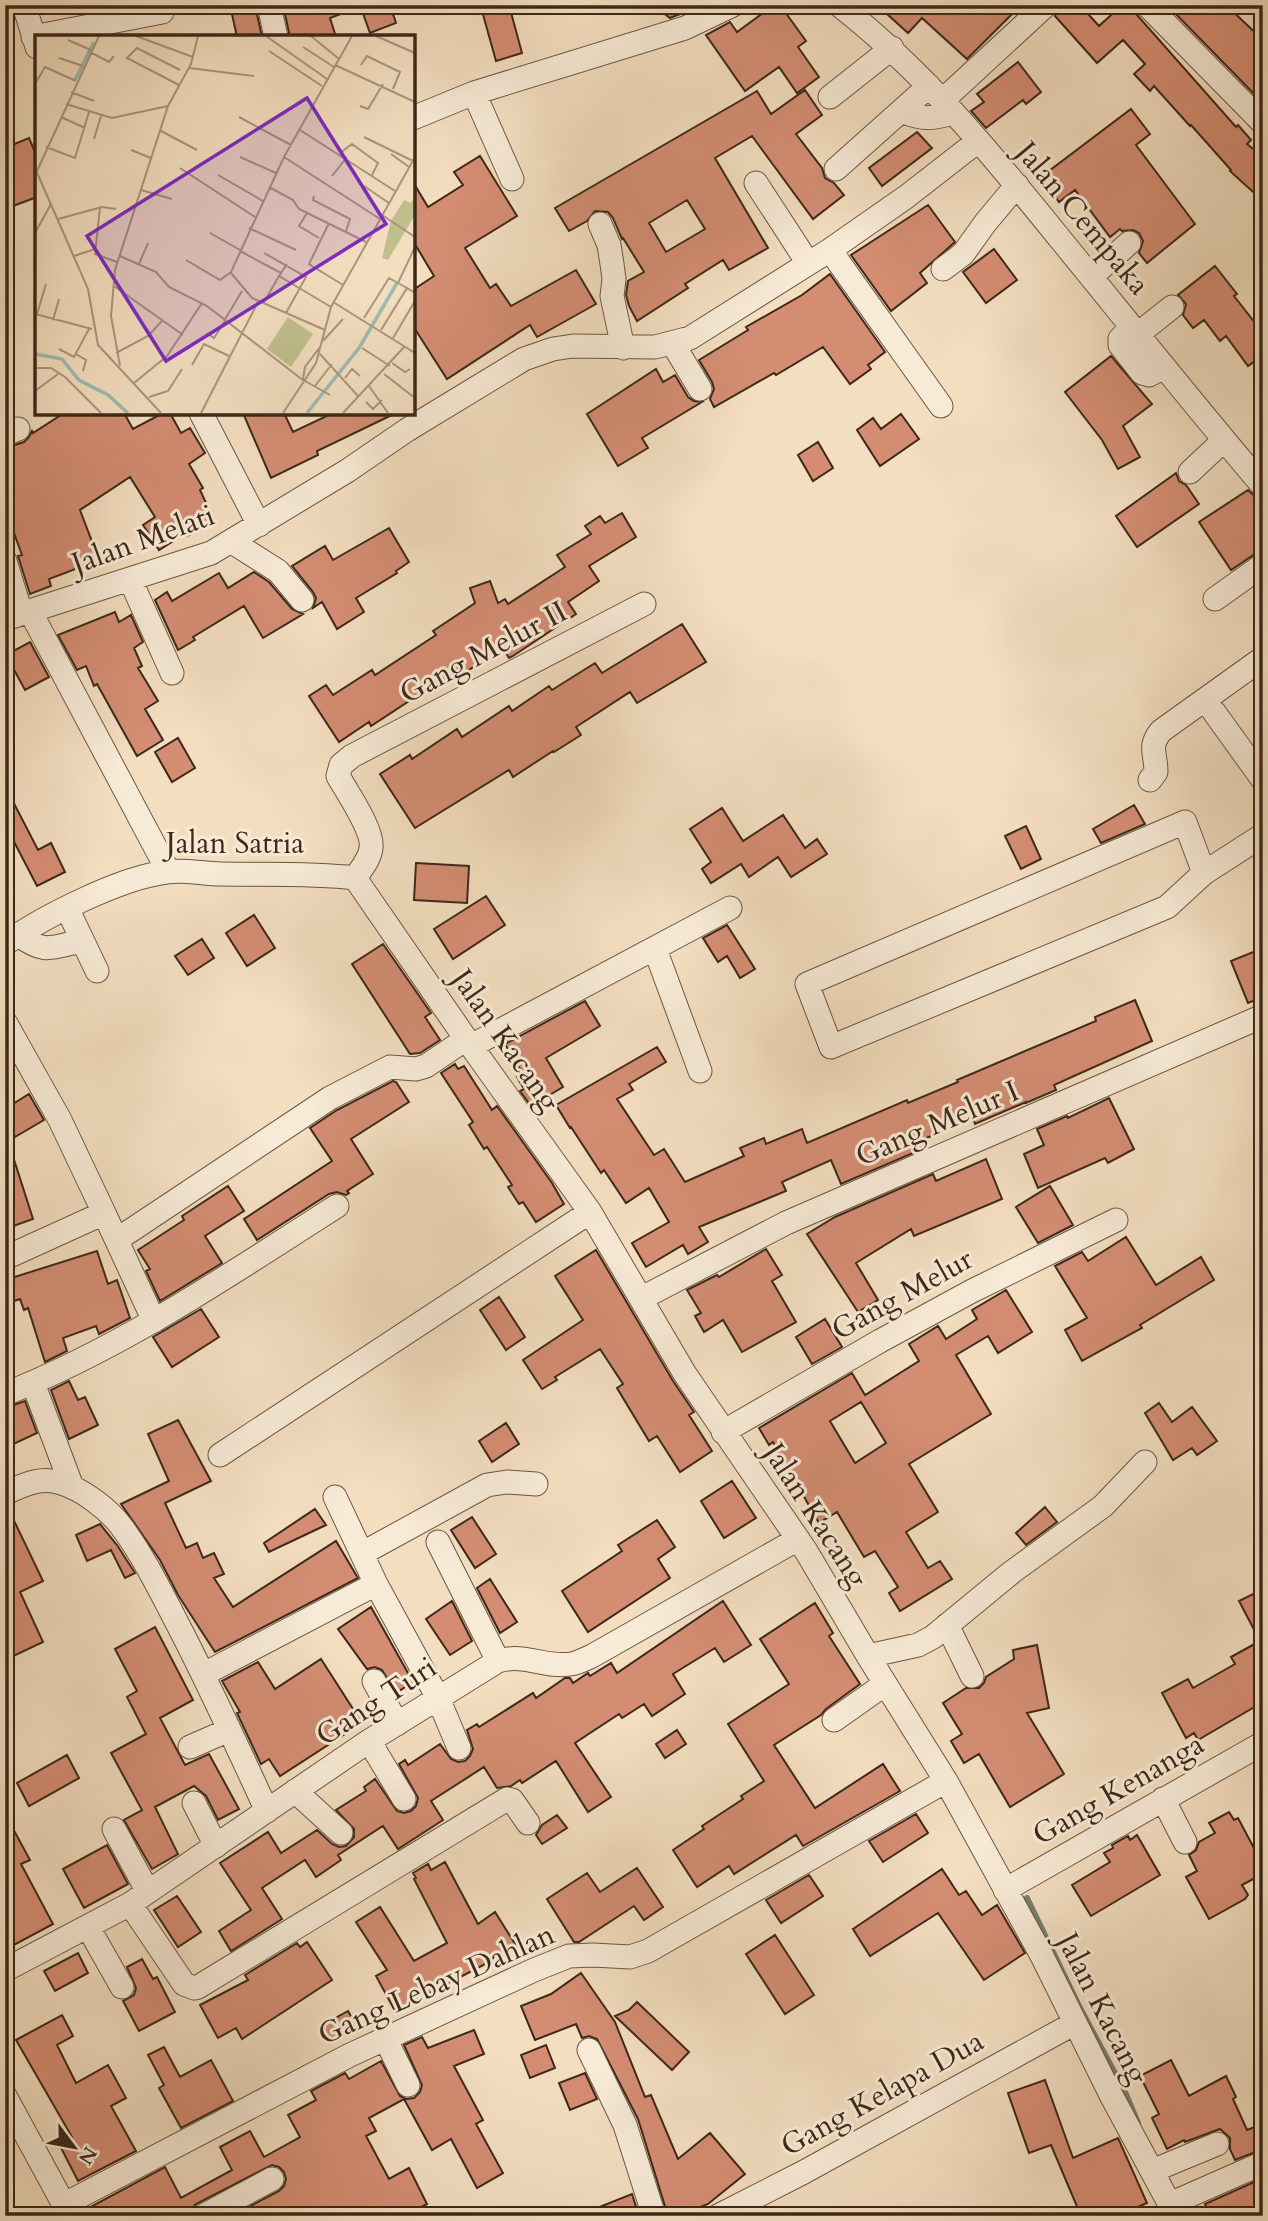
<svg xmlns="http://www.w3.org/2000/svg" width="1268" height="2221" font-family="Cardo,serif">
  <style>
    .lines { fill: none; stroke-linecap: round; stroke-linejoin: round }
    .stream { stroke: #758174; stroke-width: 6 }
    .building { fill: #d48d73; stroke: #3d2819; stroke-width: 2; fill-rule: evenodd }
    .minor-casing { stroke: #6a5643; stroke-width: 25 }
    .minor { stroke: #f7ead6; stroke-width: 23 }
    .labels { text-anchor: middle; stroke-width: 6; stroke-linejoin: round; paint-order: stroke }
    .street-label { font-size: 30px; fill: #3d2819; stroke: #f7ead6 }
    .inset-river { fill: none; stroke: #9bbcb1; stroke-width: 3.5 }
    .inset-road { fill: none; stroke: #aa957d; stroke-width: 2 }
    .view { fill: #7b2cbf; fill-opacity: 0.15; stroke: #7b2cbf; stroke-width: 3.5 }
    .inset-edge { fill: none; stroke: #3d2819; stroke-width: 3.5 }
  </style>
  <rect width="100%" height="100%" fill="#f3dec0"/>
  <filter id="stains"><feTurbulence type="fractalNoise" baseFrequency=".00286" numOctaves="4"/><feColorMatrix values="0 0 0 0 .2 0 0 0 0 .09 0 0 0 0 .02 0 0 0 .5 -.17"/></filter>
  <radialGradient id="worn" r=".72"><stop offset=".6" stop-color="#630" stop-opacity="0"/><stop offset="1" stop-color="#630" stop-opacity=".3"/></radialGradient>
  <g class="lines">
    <path class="stream" d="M1027,1898L1080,2008L1125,2092L1138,2123"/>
  </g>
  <path class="building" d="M230,5H255L262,37H237Z
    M283,5H359V7L330,18L336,37H290Z
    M360,5H390L396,23L370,33Z
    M500,5H509L522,53L496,61L482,11Z
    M653,5H683L690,10L670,18Z
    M774,5H780L806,41L798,47L819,77L797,93L779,67L745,91L706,35L730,22L737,32Z
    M877,5H1021L967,59L922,18L908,33Z
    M1060,5H1080L1099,26L1122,5H1133L1137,15L1236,127L1238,125L1251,140L1247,144L1263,157V201L1230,171L1231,170L1191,125L1190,126L1154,86L1150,91L1134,74L1145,64L1123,40L1097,63L1055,16Z
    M1167,5H1226L1263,40V103Z
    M1018,62L1041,92L1026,104L1023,100L986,128L971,111L984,102L977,94Z
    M805,90L822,115L796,134L822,168L825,178L834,183L844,195L813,219L752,136L715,158L768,248L729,270L723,260L685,284L688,288L637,321L629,306L626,295L628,281L644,272L623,238L622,239L613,218L608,212L595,211L587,221L569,231L555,208L757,91L771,114ZM687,200L705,229L666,252L649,223Z
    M1131,109L1150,134L1136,145L1195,224L1147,263L1139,253L1143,241L1139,233L1133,230L1122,231L1120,229L1110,237L1075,190L1059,202L1041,177Z
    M917,132L932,148L882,186L869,168Z
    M29,138L37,157V197L5,209V148Z
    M480,156L517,216L465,248L490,288L496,284L511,306L576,270L596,304L537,337L530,325L447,379L413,326V290L434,276L413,241V182L428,207L463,185L454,172Z
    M928,205L955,242L920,273L927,283L891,311L851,255Z
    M994,249L1017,280L986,303L963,272Z
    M1215,266L1237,294L1234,296L1263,333V355L1248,366L1226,336L1220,341L1204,320L1193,328L1183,315L1186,304L1178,295Z
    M830,274L885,352L868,365L871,369L850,384L823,347L776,375L774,373L714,407L710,399L714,389L712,382L699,360L748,330L746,327L802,295Z
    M1111,356L1152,404L1123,426L1140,457L1118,469L1102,440L1065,392Z
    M656,369L663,382L675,375L688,397L694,401L702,402L642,438L648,448L618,466L587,414Z
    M64,413H124L133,429L163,413H170L181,433L190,428L205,453L189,464L203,488L200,490L215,522L187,536L186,533L159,550L143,525L155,517L130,477L80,510L99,560L49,579L51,586L30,594L18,556L22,555L10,522L5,524V448L24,442L29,437L32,431L33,433Z
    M243,413H284L293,432L333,413H396L317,451L318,455L271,478Z
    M901,414L919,439L880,466L857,430L873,418L881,429Z
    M818,442L833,468L813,481L798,455Z
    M1176,473L1179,481L1186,485L1199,504L1137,547L1116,516Z
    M1248,490L1258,499L1263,500V551L1255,554L1231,570L1199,522Z
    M622,513L636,537L589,566L599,581L568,602L576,614L513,656L509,658L503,648L461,675L458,669L371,726L369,722L339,742L309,696L326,685L333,695L372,670L375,675L436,635L433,631L475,603L470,588L490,581L498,603L505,599L508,604L565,567L557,555L591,534L585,526L600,516L605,523Z
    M389,528L409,562L396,571L397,573L356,598L364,612L337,629L322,602L313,608L316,598L313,592L292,566L325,546L333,560Z
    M254,572L269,582L292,609L303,614L263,638L244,606L193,637L195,640L178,650L155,600L167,592L172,601L219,573L228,588Z
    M115,612L119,622L131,615L143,642L134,648L142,666L138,668L158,701L145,709L163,740L137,756L97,684L94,686L86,666L77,670L58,635Z
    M682,624L706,662L637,703L630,692L576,727L581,735L554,752L553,751L513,777L509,770L415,828L380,774L410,755L412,759L457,729L462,737L509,706L512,711L549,686L552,690L595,663L602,673Z
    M30,642L49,677L25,690L6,655Z
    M178,738L195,768L172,782L155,752Z
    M5,786L38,850L51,843L65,872L37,886L10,834L5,836Z
    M1134,805L1145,824L1101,843L1093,829Z
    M722,808L743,841L783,815L805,848L817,839L827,854L791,877L778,857L749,877L741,864L711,883L702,869L711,862L690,829Z
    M1026,826L1041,859L1021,869L1005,836Z
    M416,863L469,866L467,903L414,900Z
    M486,896L505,925L453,959L434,929Z
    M254,915L275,948L247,966L226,933Z
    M727,925L755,969L740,978L727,956L718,962L703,938Z
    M202,939L214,958L188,975L175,956Z
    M383,944L431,1013L425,1017L440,1040L420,1053L410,1054L352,964Z
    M1263,948V997L1248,1003L1231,961Z
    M1135,1000L1152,1041L1054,1085L1056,1090L1026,1103V1102L975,1124L973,1118L924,1139L927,1147L841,1184L831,1160L782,1182L786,1191L699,1227L708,1242L688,1254L683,1245L646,1267L632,1243L669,1222L649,1188L626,1203L604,1170L601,1173L571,1127L570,1128L556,1105L657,1047L666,1062L629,1084L633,1090L617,1099L654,1155L664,1149L685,1182L744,1156L740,1148L764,1138L766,1144L802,1129L807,1143L907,1100L908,1103L958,1082L957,1080L1096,1021L1095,1017Z
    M585,1001L600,1026L546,1058L563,1087L531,1106L520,1091L524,1089L517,1077L523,1074L505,1044Z
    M455,1064L458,1069L464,1066L492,1110L497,1106L552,1183L564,1204L536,1222L523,1202L519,1204L508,1187L512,1185L487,1147L484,1149L469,1125L473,1122L441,1073Z
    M393,1081L396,1082L409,1102L351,1139L373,1174L347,1191L349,1193L346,1195L337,1192L329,1194L257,1240L244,1219L332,1161L310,1128L337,1110Z
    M29,1094L44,1120L15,1137L5,1120V1109Z
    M1109,1098L1134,1149L1108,1163L1105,1158L1038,1188L1024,1154L1044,1145L1037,1129L1067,1116L1068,1118Z
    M5,1144H9L33,1219L5,1229Z
    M986,1159L1002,1199L914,1236L911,1229L856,1263L878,1300L858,1312L807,1234L835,1217L933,1174L936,1181Z
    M228,1186L244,1211L205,1236L222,1263L160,1301L146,1271L150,1269L138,1250L184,1220L182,1216Z
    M1050,1186L1073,1225L1038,1243L1016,1207Z
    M1126,1237L1156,1285L1201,1257L1214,1280L1140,1325L1142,1328L1082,1361L1065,1330L1087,1318L1055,1266L1082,1252L1088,1261Z
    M766,1249L782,1275L772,1281L796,1322L742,1352L723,1320L704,1332L695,1316L701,1313L687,1290L717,1275L719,1277Z
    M596,1250L673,1381L694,1412L689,1415L712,1451L680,1472L657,1436L649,1441L617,1388L623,1384L600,1349L555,1377L557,1380L542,1389L523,1360L583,1320L555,1276Z
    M97,1251L108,1284L117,1280L130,1318L99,1334L96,1326L63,1338L67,1351L45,1362L28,1308L24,1310L20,1299L5,1304V1280Z
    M1006,1290L1032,1332L998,1353L988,1336L956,1355L991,1414L909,1464L938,1512L906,1532L928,1568L940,1561L952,1579L900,1611L889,1593L898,1587L875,1551L864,1557L837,1512L819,1523L773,1442L769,1445L759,1428L852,1373L865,1395L919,1361L909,1344L938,1326L946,1339L977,1319L972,1310ZM861,1402L886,1443L855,1463L830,1421Z
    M499,1297L525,1337L506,1350L480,1310Z
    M201,1309L219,1337L172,1367L153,1337Z
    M825,1319L842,1347L812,1364L796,1337Z
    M69,1381L78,1400L85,1397L98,1425L69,1439L51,1390Z
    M25,1401L37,1433L5,1448V1408Z
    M1159,1403L1172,1422L1192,1407L1217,1441L1197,1455L1192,1448L1173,1460L1145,1413Z
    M178,1420L211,1481L165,1503L186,1548L197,1543L203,1558L214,1553L224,1574L214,1578L233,1607L336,1541L358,1578L215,1652L178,1595L160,1560L121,1504L169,1481L148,1434Z
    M506,1423L519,1444L492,1462L479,1441Z
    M732,1481L756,1518L724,1538L701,1501Z
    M7,1506L43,1581L20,1592L43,1642L5,1660V1507Z
    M1045,1507L1057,1522L1026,1545L1016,1533Z
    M315,1509L326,1525L269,1552L264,1543Z
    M472,1517L496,1554L475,1568L451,1530Z
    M657,1520L675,1547L658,1559L670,1578L588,1632L562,1591L622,1551L618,1545Z
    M100,1524L117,1545L135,1573L125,1578L111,1550L87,1561L76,1535Z
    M490,1579L517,1622L500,1633L477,1588Z
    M1263,1589V1702L1198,1740L1194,1733L1186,1738L1162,1693L1188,1679L1193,1688L1235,1664L1231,1657L1260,1641L1239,1601Z
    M452,1601L472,1641L450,1655L426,1619Z
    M723,1601L751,1645L724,1662L715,1648L673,1674L685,1694L652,1716L644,1704L622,1718L619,1714L575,1743L611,1797L588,1812L556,1761L522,1783L520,1780L511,1786L497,1788L484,1767L431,1801L443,1820L398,1849L383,1826L338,1855L341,1860L316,1877L305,1860L262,1888L282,1919L231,1951L219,1931L251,1910L220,1863L268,1832L281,1853L317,1830L332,1844L339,1847L346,1846L354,1837V1829L336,1810L366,1791L364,1787L375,1779L397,1811L404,1813L411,1811L416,1806L418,1798L399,1764L405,1760L408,1765L440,1744L451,1759L458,1762L465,1761L470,1756L473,1749L467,1730L477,1724L479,1727L533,1693L536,1698L565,1678H570L573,1683L588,1673L590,1676L611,1663L617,1673Z
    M815,1603L833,1633L829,1636L860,1684L826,1709L821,1715L774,1745L815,1808L883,1764L900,1791L803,1846L796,1835L734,1874L729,1866L697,1887L673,1850L704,1829L702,1826L743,1799L741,1796L764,1781L728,1724L789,1684L760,1639Z
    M371,1607L413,1682L396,1693L382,1670L375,1667L367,1669L338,1629Z
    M155,1627L193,1700L160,1718L185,1765L209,1754L239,1809L218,1820L206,1796L194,1786L155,1807L178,1854L152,1869L124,1820L142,1810L111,1753L146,1734L127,1697L137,1691L115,1649Z
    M1037,1645L1049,1708L1027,1713L1064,1774L1010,1807L979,1754L964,1763L951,1741L962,1734L943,1703L966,1688H979L984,1683L986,1677L1014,1659L1013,1650Z
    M321,1659L362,1723L280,1776L269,1759L261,1764L237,1713L240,1712L222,1681L258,1662L275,1689Z
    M677,1730L686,1744L665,1758L656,1744Z
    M67,1755L79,1778L29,1806L17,1783Z
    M1229,1812L1234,1820L1238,1818L1263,1865V1874L1242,1885L1248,1895L1245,1899L1209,1919L1186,1877L1197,1871L1189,1855L1196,1850L1199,1842L1215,1833L1209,1823Z
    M5,1814L30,1860L21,1864L53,1924L14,1945L5,1928Z
    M916,1814L928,1833L883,1862L869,1841Z
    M557,1815L567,1828L542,1844L536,1835L542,1825Z
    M1137,1835L1160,1875L1091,1916L1072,1885L1110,1862L1104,1853L1113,1848L1112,1845L1128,1836L1130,1840Z
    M107,1845L128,1884L84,1908L63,1869Z
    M445,1862L478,1924L495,1912L517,1947L490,1964L489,1962L395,2011L376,1976L387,1970L356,1922L380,1907L414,1961L447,1943L414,1879L416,1878L413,1873L428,1864L431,1870Z
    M637,1868L663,1907L644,1920L634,1906L579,1942H574L547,1899L587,1873L600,1892Z
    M942,1869L959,1895L966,1891L982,1915L997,1905L1025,1953L984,1980L938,1913L870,1956L853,1929Z
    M809,1875L823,1896L781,1923L766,1900Z
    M177,1896L201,1932L178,1947L154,1910Z
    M775,1935L814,1995L785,2014L746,1954Z
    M307,1942L332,1980L242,2039L236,2028L218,2038L200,2005L248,1980L245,1975L297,1943L300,1947Z
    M78,1953L88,1973L55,1991L44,1971Z
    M142,1959L153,1979L157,1977L175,2012L139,2031L123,2001L134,1995L136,1988L127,1967Z
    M581,1973L615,2022L645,2097L651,2095L678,2159L710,2133L745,2174L708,2204L678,2216H668L638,2119L597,2039L589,2036L582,2038L576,2024L535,2040L521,2006L551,1994Z
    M637,2002L689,2052L672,2070L615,2016L629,2010Z
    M348,2011L357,2027L330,2042L321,2026Z
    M62,2015L73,2036L57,2045L76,2083L108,2065L126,2098L111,2106L136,2151L78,2181L59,2144L72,2137L16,2040Z
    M474,2030L484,2054L454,2066L483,2120L476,2124L503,2173L477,2188L451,2139L432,2150L404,2099L369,2118L376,2131L366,2136L389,2179L409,2168L427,2204L405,2216H248L245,2209L279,2191L284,2186L286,2179L284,2172L279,2167L272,2165L196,2204L191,2209L189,2216H84L83,2211L165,2167L181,2198L232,2170L220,2147L250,2131L264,2157L300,2137L288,2115L316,2100L311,2091L345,2073L349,2079L381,2061L400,2096L406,2099L414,2098L420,2092L422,2085L404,2045L422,2037L428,2048Z
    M546,2045L555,2068L530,2078L521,2055Z
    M164,2047L180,2077L211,2060L233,2101L181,2128L159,2088L164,2085L148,2055Z
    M1171,2060L1189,2096L1226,2076L1236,2097L1233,2099L1247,2130L1263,2124V2149L1235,2160L1230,2149V2138L1220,2129L1185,2142L1184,2140L1167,2149L1152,2118L1159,2114L1140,2076Z
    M585,2073L597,2099L570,2110L559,2083Z
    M1045,2080L1073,2158L1118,2138L1147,2203L1117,2216H1081L1051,2145L1029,2153L1008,2093Z
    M1263,2178V2216H1210L1205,2204Z
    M632,2194L639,2216H580L579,2215Z"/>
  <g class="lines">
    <g class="minor-casing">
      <path id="minor" d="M24,5L37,47
        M269,5L276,37
        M839,5C925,72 993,156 1061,240C1128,322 1194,405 1263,486
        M1147,5L1263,123
        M33,37L162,12
        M474,93L512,179
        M830,97L892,48
        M943,100L1046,5
        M901,111C923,120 931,119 954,113
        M413,118L474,93L685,28L733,5
        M836,169L929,86
        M756,183L808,263
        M600,224L609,245L612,264L614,279L612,296L623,348
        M830,250L941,406
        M943,269L963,254L986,222L1017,185
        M1091,277L1129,243
        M1132,327L1120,339V345L1142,373L1149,375L1164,367
        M1138,334L1172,307
        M673,344L700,389
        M201,413L259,525
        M5,434L18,429
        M1190,472L1224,440
        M232,542L278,571L302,600
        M5,561L21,613
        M130,579L172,673
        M1215,599L1263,565
        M30,611L168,871
        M5,619L211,553L347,471L407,430L524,359L553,349L573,346L655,347L690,338L830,250L906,197L978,141
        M1214,712L1263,780
        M1150,780L1156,772C1156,753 1148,747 1161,731L1263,658
        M1204,873L1185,822L807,984L831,1047L1167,907L1204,873L1263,835
        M355,878L466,1039L590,1212L685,1374L806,1551L868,1656L946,1781L1042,1956L1111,2095L1176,2216
        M355,878C361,869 370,859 371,848C374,831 347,792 338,776L341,765L352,756L644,604
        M67,908L97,971
        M19,935C45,955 52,947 82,941
        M5,944C42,917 122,877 167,872C184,869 203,874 221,874C266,875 310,873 355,878
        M655,949L700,1071
        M5,1022L60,1120L104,1213
        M471,1046L730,908
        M118,1239L330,1098L390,1067L416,1069L426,1066L466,1039
        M5,1258L104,1213L154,1321
        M642,1298L786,1223L1263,1016
        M33,1383L72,1487
        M5,1394C124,1347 230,1274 337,1206
        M723,1432L880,1341L972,1291L1116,1220
        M220,1455L590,1212
        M5,1493C24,1485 41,1476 61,1483C82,1489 108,1509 121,1526C142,1554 159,1588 175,1619C208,1682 237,1746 267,1811
        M335,1497L376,1584
        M438,1542L498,1661
        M363,1553L487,1485L507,1482L536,1484
        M947,1625L972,1676
        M868,1656L918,1645L933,1637L1012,1572L1103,1506L1145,1462
        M204,1674L376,1584L438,1698L459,1748
        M374,1681L397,1724
        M834,1720L885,1684
        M369,1741L404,1799
        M190,1747L229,1730
        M295,1791L341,1833
        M1163,1799L1185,1842
        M194,1803L216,1846
        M114,1829L148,1892
        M1005,1890L1263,1743
        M130,1904L184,1984L194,1988L198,1987L507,1799L512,1800L528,1823
        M88,1927L122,1987
        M5,1970L130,1904L369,1741L498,1661C525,1653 545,1668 571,1664C578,1663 585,1659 592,1656L798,1539
        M385,2038L408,2085
        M589,2050L625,2125L654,2216
        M5,2096L70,2216
        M1152,2171L1217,2144
        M65,2204L350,2055L534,1970L569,1956L593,1955L630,1957L648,1951L946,1781
        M1170,2204L1263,2163
        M203,2216L272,2179
        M718,2216L804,2172L1075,2023"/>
    </g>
    <use href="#minor" class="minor"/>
  </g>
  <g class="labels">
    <g class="street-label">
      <text transform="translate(1083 218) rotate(50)" y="10">Jalan Cempaka</text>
      <text transform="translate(143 539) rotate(-20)" y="10">Jalan Melati</text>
      <text transform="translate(483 652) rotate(-28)" y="10">Gang Melur II</text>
      <text x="235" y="853">Jalan Satria</text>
      <text transform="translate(506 1040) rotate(55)" y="10">Jalan Kacang</text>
      <text transform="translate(937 1123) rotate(-23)" y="10">Gang Melur I</text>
      <text transform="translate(902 1294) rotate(-29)" y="10">Gang Melur</text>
      <text transform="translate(816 1515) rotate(57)" y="10">Jalan Kacang</text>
      <text transform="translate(376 1701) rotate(-33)" y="10">Gang Turi</text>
      <text transform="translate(1118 1789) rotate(-30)" y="10">Gang Kenanga</text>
      <text transform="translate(436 1984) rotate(-24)" y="10">Gang Lebay Dahlan</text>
      <text transform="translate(1103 2008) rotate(63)" y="10">Jalan Kacang</text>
      <text transform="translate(882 2093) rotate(-29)" y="10">Gang Kelapa Dua</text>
    </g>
  </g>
  <g transform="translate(35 35)">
    <rect width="380" height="380" fill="#f3dec0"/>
    <path d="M380,161V180L353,225L347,223L356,186L369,165L376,168ZM253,282L278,299L256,332L232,314Z" fill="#c0c08e"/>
    <path class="inset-river" d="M40,45L59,7M0,319L27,324L44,345L73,360L93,378M272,378L324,313L362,248"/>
    <path class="inset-road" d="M101,1L158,22M231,1L292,44M276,1L304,24M341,1L380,18M33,5L56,15M268,12L299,32M234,16L287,51M55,17L74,27L79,21M24,23L48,31M300,30L380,67M326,30L332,21L365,37L358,54M154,33L219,41M0,49L10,32L41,46M144,50L92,23L102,13L145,35M36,57L59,66M31,69L77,83L133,71M325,71L333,74L348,49M26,82L50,93M204,82L256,110M265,95L360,156M126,96L162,115M329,102L378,126M59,104L66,81M11,112L40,123L54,77M96,115L116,123M305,118L317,109L343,128L337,140M356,119L374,132M205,122L241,138M249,122L345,184M0,133L53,254L63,310L126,378M145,133L220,182M2,136L64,1M183,140L228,166M297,141L312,122M329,151L354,168M234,152L258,165L264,174L331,207M106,155L137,164M279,161L278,165L315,184L311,196M65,172L60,219L82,227M272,178L264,191L284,203M347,180L380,202M23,184L67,172L81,174M294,188L274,229L308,250M214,193L261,215M0,198L16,169M175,198L205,215M205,216L246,238M229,218L271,242L251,278M39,221L60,214M85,221L121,237L134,252L172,271L269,346M151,225L185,245L196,237M104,229L113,208M252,229L244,241L296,272M196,237L249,122L317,1M196,238L217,263L290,295M363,248L380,212M79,251L148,300M298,267L380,318M228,269L244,241M0,279L57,294M2,279L11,249M329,283L354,243L372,253M18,285L24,264M189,286L207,256M346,295L372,253L380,258M172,298L179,303L190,286M358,303L380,266M288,306L308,284M327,313L355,331M24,314L39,322L54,294M81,318L113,301L127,286M41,319L51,325L48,336M285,319L323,361M357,328L370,337L375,334M157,330L169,309L194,321M85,331L76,281L80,235L133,71L156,29L163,1M0,333H16L30,342L66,378M349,339L380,363M310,343L317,334L325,341M268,344L270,332L285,312M270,346L295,360M99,348L132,321L167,268M280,351L297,329M334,351L353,378M0,356L23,339M114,362L133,356L147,334M331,367L338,374L347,365M166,378L223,267M248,378L281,328L296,272L380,122M308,378L370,311"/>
    <path class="view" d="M272,63L351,189L131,326L52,201Z"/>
    <rect width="380" height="380" class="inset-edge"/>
  </g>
  <rect width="1268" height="2221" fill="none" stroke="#f3dec0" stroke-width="28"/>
  <rect x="7" y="7" width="1254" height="2207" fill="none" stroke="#3d2819" stroke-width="3.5"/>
  <rect x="14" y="14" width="1240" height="2193" fill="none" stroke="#3d2819" stroke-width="2"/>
  <g transform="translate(74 2147) rotate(122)" stroke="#f7ead6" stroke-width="5" paint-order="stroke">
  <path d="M0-5L12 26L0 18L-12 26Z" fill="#3d2819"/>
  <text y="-10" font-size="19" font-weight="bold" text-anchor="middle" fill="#3d2819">N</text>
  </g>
  <rect width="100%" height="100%" filter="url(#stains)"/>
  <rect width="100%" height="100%" fill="url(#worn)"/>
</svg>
